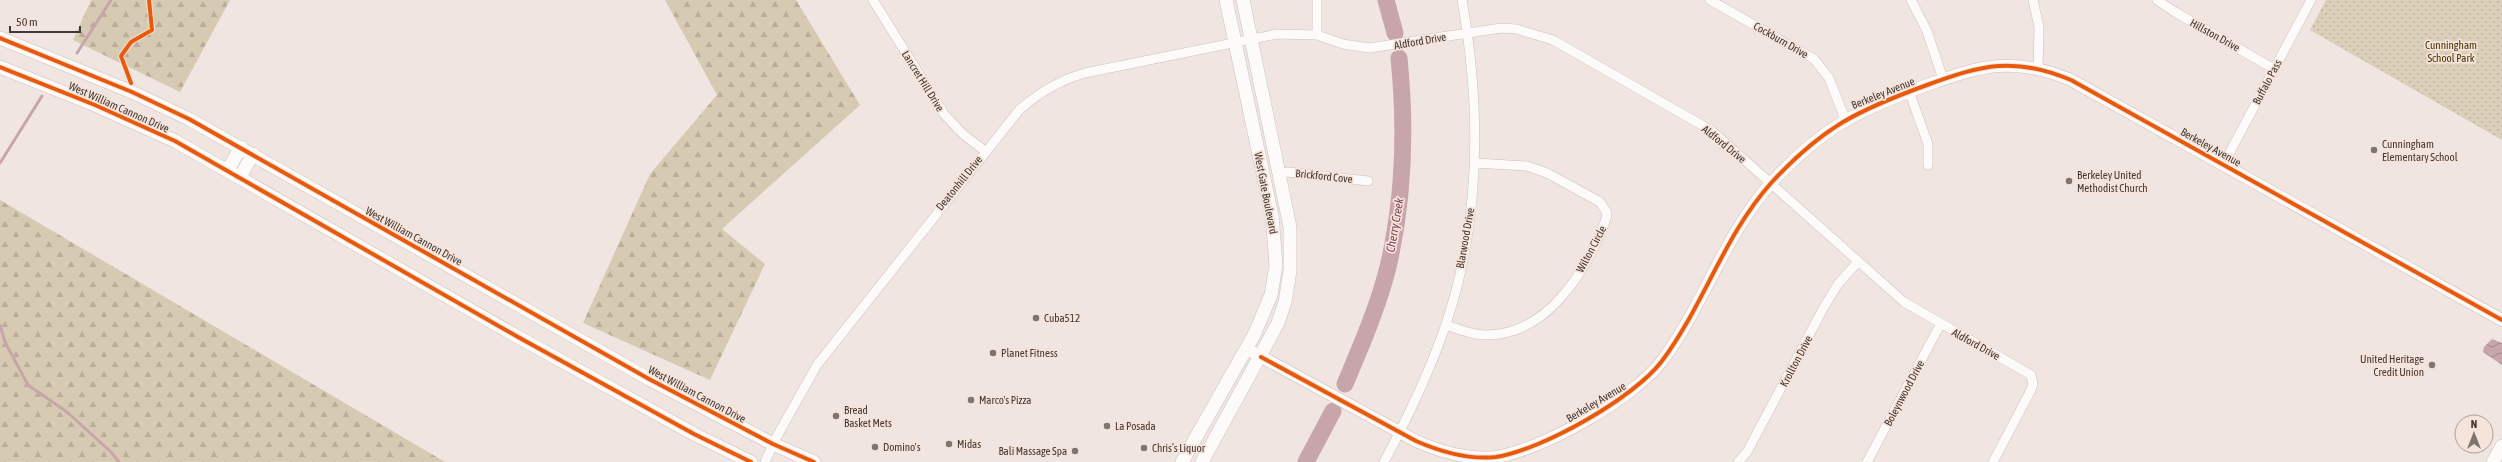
<svg xmlns="http://www.w3.org/2000/svg" width="2502" height="462" font-family="'Asap Condensed',sans-serif">
  <style>
    .grass { fill: url(#grass-dots) }
    .forest { fill: url(#forest-firs) }
    .water { fill: url(#water-waves) }
    .lines { fill: none; stroke-linecap: round; stroke-linejoin: round }
    .stream { stroke: #c7a5ab; stroke-width: 3 }
    .river { stroke: #c7a5ab; stroke-width: 17 }
    .minor-casing { stroke: #cac2be; stroke-width: 10 }
    .tertiary-casing { stroke: #cac2be; stroke-width: 13 }
    .secondary-casing { stroke: #cac2be; stroke-width: 14 }
    .minor { stroke: #fdfbfa; stroke-width: 9 }
    .tertiary { stroke: #fdfbfa; stroke-width: 12 }
    .secondary { stroke: #fdfbfa; stroke-width: 13 }
    .cycleway-casing { stroke: #f6e3da; stroke-width: 6 }
    .cycleway { stroke: #e8590c; stroke-width: 4 }
    .poi-dot { fill: #7d7570; stroke: #f6e3da; stroke-width: 1.5 }
    .labels { text-anchor: middle; stroke-width: 3.5; stroke-linejoin: round; paint-order: stroke }
    .street-label { font-size: 11px; fill: #3f3834; stroke: #f6e3da }
    .park-label { font-size: 11px; fill: #463501; stroke: #f6e3da }
    .poi-label { font-size: 11px; fill: #3f3834; stroke: #f6e3da; text-anchor: start }
    .water-label { font-size: 12px; font-style: italic; fill: #7d4052; stroke: #f6e3da }
  </style>
  <defs>
    <pattern id="grass-dots" width="8" height="8" patternUnits="userSpaceOnUse"><rect width="8" height="8" fill="#dbcfba"/><path d="M2 2h.1M6 6h.1" fill="none" stroke="#bdb2a0" stroke-width="1.8" stroke-linecap="round"/></pattern>
    <pattern id="forest-firs" width="22" height="20" patternUnits="userSpaceOnUse"><rect width="22" height="20" fill="#d7cab2"/><path d="M5 1l3.5 6h-7zM16 11l3.5 6h-7z" fill="#baae9a"/></pattern>
    <pattern id="water-waves" width="16" height="10" patternUnits="userSpaceOnUse"><rect width="16" height="10" fill="#c7a5ab"/><path d="M0 5q4-4 8 0t8 0" fill="none" stroke="#a3878c"/></pattern>
  </defs>
  <rect width="100%" height="100%" fill="#f0e5e0"/>
  <path class="grass" d="M2326,0H2502V140L2310,30Z"/>
  <path class="forest" d="M91,0H230L180,92L73,40Z
    M665,0H796L860,105L722,229L765,264L710,380L583,323L650,174L717,95Z
    M0,200L445,462H0Z"/>
  <path class="water" d="M2492,339L2502,343V365L2483,352L2484,347Z"/>
  <g class="lines">
    <path class="stream" d="M77,53L111,0
      M0,163L42,96
      M0,325L5,342L28,385L67,412L111,452L119,462"/>
    <path class="river" d="M1386,0L1395,33
      M1345,384C1361,346 1378,307 1388,267C1404,199 1406,128 1399,58
      M1306,462L1333,411"/>
    <g class="minor-casing">
      <path id="minor" d="M873,0L944,114L964,135L985,151
        M1710,0L1814,59L1829,78L1845,119
        M1911,0L1927,31L1943,79
        M2033,0L2039,27L2038,68
        M2157,0L2175,12L2274,69
        M1317,35V0
        M1909,91L1928,144V165
        M2223,165L2311,0
        M1279,174L1287,172L1368,181
        M1446,325C1458,329 1472,335 1484,335C1547,337 1587,270 1606,219L1607,213L1600,202L1547,173L1527,166L1475,163
        M765,462L776,438L817,365L1020,109C1040,92 1060,80 1085,73L1277,34L1317,35L1343,44L1369,48L1501,28L1516,29L1553,40L1712,131L1904,302L2031,375L2033,384L2031,390L1993,462
        M1384,462C1407,419 1429,373 1445,327C1481,222 1481,108 1462,0
        M1738,462L1747,452L1824,307L1838,284L1857,263
        M1867,462L1940,325"/>
    </g>
    <g class="tertiary-casing">
      <path id="tertiary" d="M1247,349L1416,441C1441,452 1468,460 1496,457C1542,450 1634,398 1662,361C1704,305 1724,235 1772,182C1823,127 1858,110 1927,85C1982,65 2014,56 2071,80L2502,320"/>
    </g>
    <g class="secondary-casing">
      <path id="secondary" d="M0,38L132,92L189,119L649,379L773,444L814,462
        M0,67L95,105L175,141L518,337L694,434L751,462
        M228,170L241,147
        M240,177L253,154
        M1182,462L1254,335L1271,295L1276,265L1272,216L1226,0
        M1202,462L1278,323L1285,302L1290,271V227L1243,0
        M2493,462L2502,446"/>
    </g>
    <use href="#minor" class="minor"/>
    <use href="#tertiary" class="tertiary"/>
    <use href="#secondary" class="secondary"/>
    <g class="cycleway-casing">
      <path id="cycleway" d="M0,38L132,92L189,119L649,379L773,444L814,462
        M0,67L95,105L175,141L518,337L694,434L751,462
        M131,83L121,56L131,42L152,30L149,0
        M1261,357L1416,441C1441,452 1468,460 1496,457C1542,450 1634,398 1662,361C1704,305 1724,235 1772,182C1823,127 1858,110 1927,85C1982,65 2014,56 2071,80L2502,320"/>
    </g>
    <use href="#cycleway" class="cycleway"/>
  </g>
  <g class="poi-dot">
    <circle cx="2374" cy="150" r="4"/>
    <circle cx="2069" cy="181" r="4"/>
    <circle cx="1036" cy="318" r="4"/>
    <circle cx="993" cy="353" r="4"/>
    <circle cx="2432" cy="365" r="4"/>
    <circle cx="971" cy="400" r="4"/>
    <circle cx="836" cy="416" r="4"/>
    <circle cx="1107" cy="426" r="4"/>
    <circle cx="949" cy="444" r="4"/>
    <circle cx="875" cy="447" r="4"/>
    <circle cx="1144" cy="448" r="4"/>
    <circle cx="1075" cy="451" r="4"/>
  </g>
  <g class="labels">
    <g class="street-label">
      <text transform="translate(2215 35) rotate(29)" y="4">Hillston Drive</text>
      <text transform="translate(1781 40) rotate(30)" y="4">Cockburn Drive</text>
      <text transform="translate(1420 41) rotate(-10)" y="4">Aldford Drive</text>
      <text transform="translate(923 81) rotate(58)" y="4">Lancret Hill Drive</text>
      <text transform="translate(2267 82) rotate(-62)" y="4">Buffalo Pass</text>
      <text transform="translate(1883 93) rotate(-22)" y="4">Berkeley Avenue</text>
      <text transform="translate(119 107) rotate(24)" y="4">West William Cannon Drive</text>
      <text transform="translate(1724 144) rotate(39)" y="4">Aldford Drive</text>
      <text transform="translate(2211 147) rotate(29)" y="4">Berkeley Avenue</text>
      <text transform="translate(1324 176) rotate(6)" y="4">Brickford Cove</text>
      <text transform="translate(959 183) rotate(-51)" y="4">Deatonhill Drive</text>
      <text transform="translate(1266 193) rotate(79)" y="4">West Gate Boulevard</text>
      <text transform="translate(414 236) rotate(29)" y="4">West William Cannon Drive</text>
      <text transform="translate(1465 238) rotate(-80)" y="4">Blarwood Drive</text>
      <text transform="translate(1591 249) rotate(-62)" y="4">Wilton Circle</text>
      <text transform="translate(1976 344) rotate(29)" y="4">Aldford Drive</text>
      <text transform="translate(1796 361) rotate(-62)" y="4">Krollton Drive</text>
      <text transform="translate(1904 393) rotate(-62)" y="4">Boleynwood Drive</text>
      <text transform="translate(697 394) rotate(28)" y="4">West William Cannon Drive</text>
      <text transform="translate(1596 402) rotate(-31)" y="4">Berkeley Avenue</text>
    </g>
    <g class="park-label">
      <text x="2451" y="49">Cunningham<tspan x="2451" dy="13">School Park</tspan></text>
    </g>
    <g class="poi-label">
      <text x="2382" y="148">Cunningham<tspan x="2382" dy="13">Elementary School</tspan></text>
      <text x="2077" y="179">Berkeley United<tspan x="2077" dy="13">Methodist Church</tspan></text>
      <text x="1044" y="322">Cuba512</text>
      <text x="1001" y="357">Planet Fitness</text>
      <text x="2424" y="363" text-anchor="end">United Heritage<tspan x="2424" dy="13">Credit Union</tspan></text>
      <text x="979" y="404">Marco's Pizza</text>
      <text x="844" y="414">Bread<tspan x="844" dy="13">Basket Mets</tspan></text>
      <text x="1115" y="430">La Posada</text>
      <text x="957" y="448">Midas</text>
      <text x="883" y="451">Domino's</text>
      <text x="1152" y="452">Chris’s Liquor</text>
      <text x="1067" y="455" text-anchor="end">Bali Massage Spa</text>
    </g>
    <g class="water-label">
      <text transform="translate(1395 225) rotate(-80)" y="4">Cherry Creek</text>
    </g>
  </g>
  <g transform="translate(2474 434)"><circle r="19" fill="#f6e3da" stroke="#ad9f98"/>
  <path d="M0-3L7 15L0 10L-7 15Z" fill="#7d7570"/>
  <text y="-6" font-size="11" font-weight="bold" text-anchor="middle" fill="#3f3834">N</text>
  </g>
  <path d="M10 26v6h70v-6" fill="none" stroke="#3f3834" stroke-width="2"/>
  <text x="16" y="26" font-size="12" fill="#3f3834" stroke="#f6e3da" stroke-width="3" paint-order="stroke">50 m</text>
</svg>
